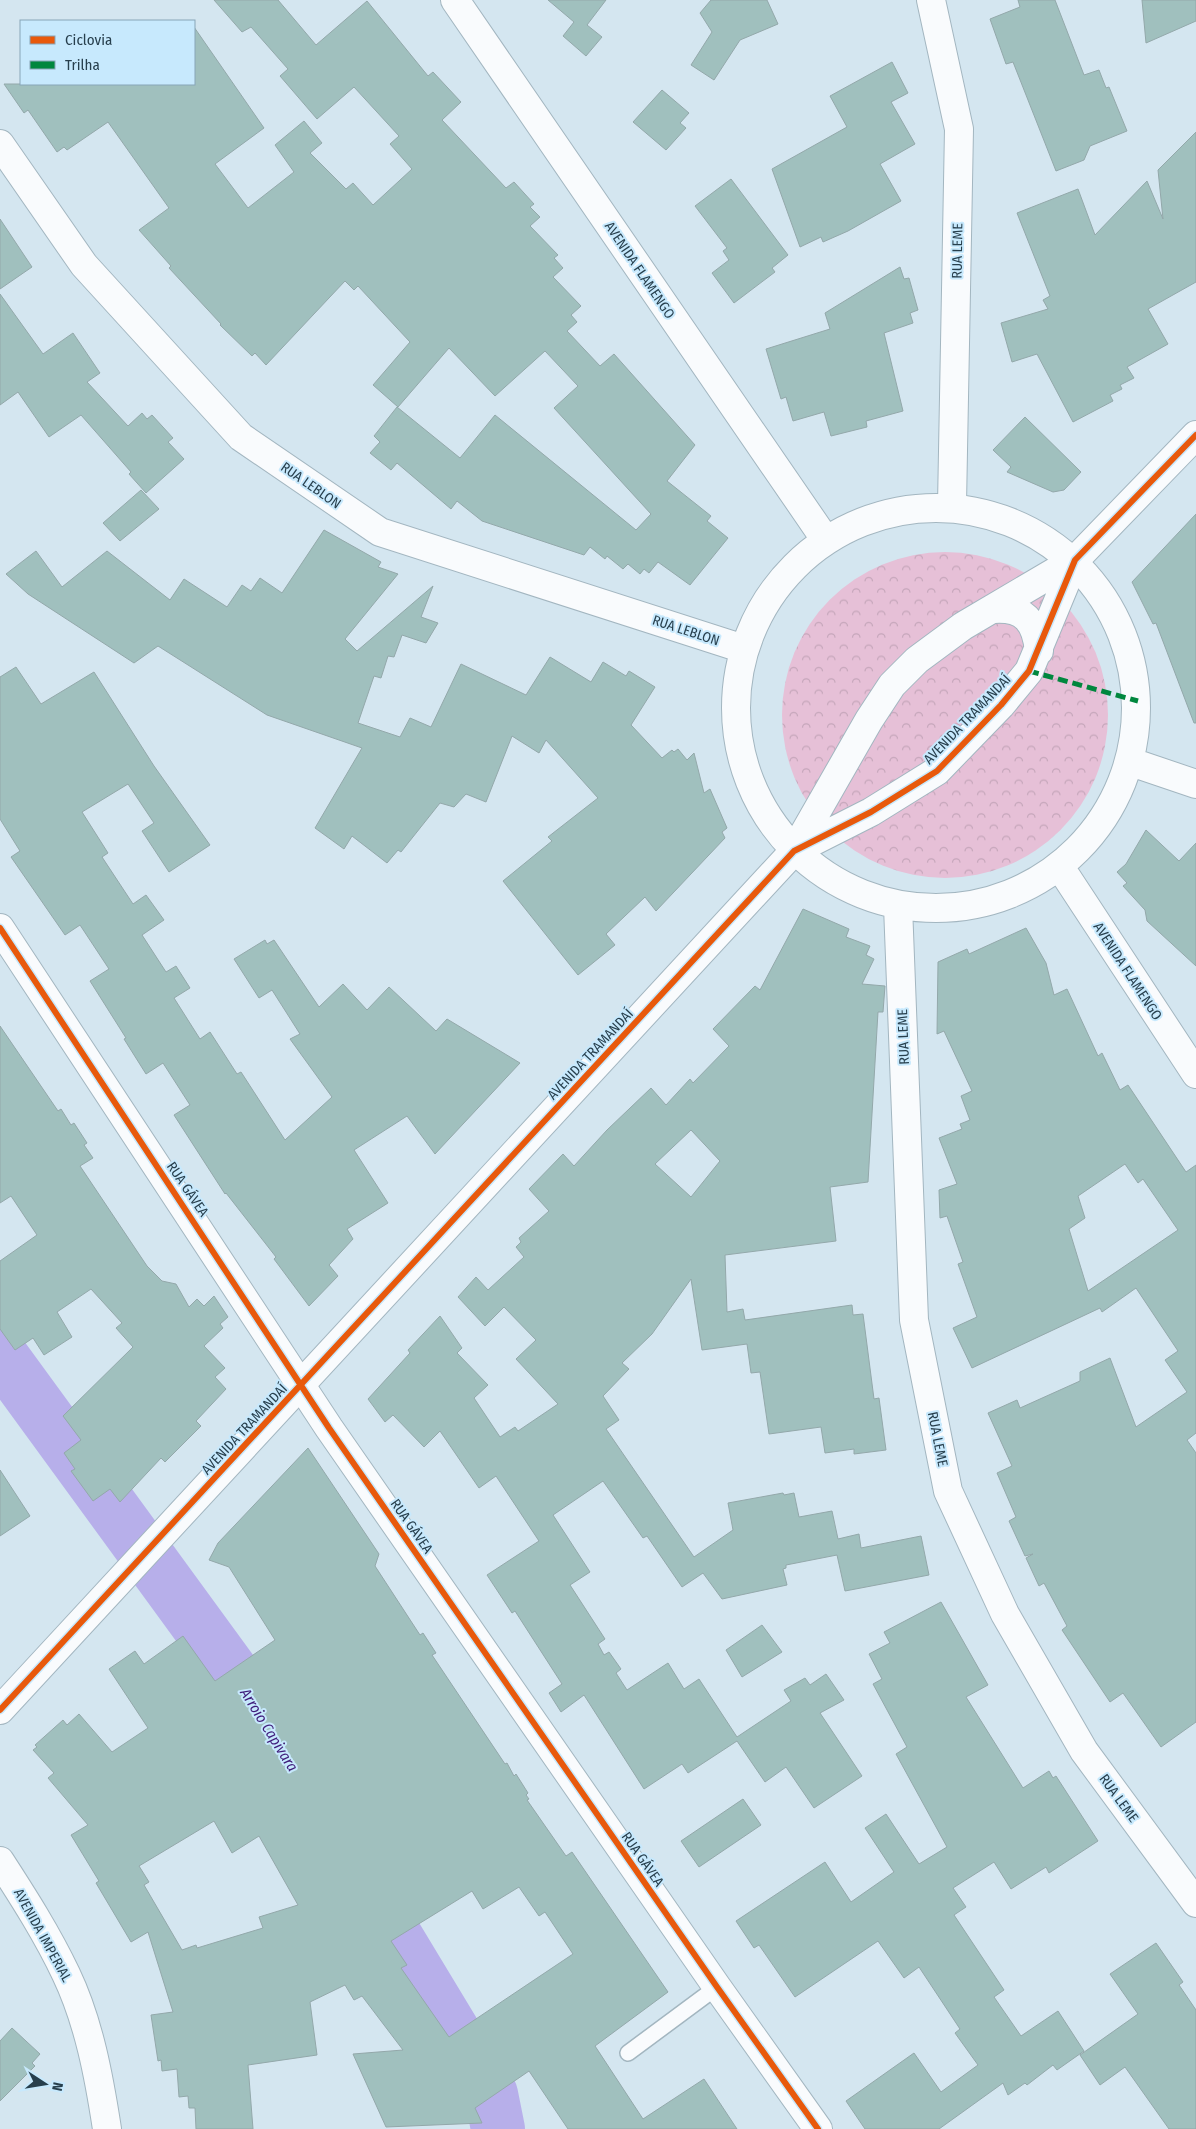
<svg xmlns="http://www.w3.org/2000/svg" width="1196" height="2129" font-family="'Fira Sans Condensed',sans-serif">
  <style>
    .forest { fill: url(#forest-crowns) }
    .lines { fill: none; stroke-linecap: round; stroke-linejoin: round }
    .river { stroke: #b7afea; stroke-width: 54 }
    .building { fill: #a0c0be; stroke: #93a8aa; fill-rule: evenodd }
    .lane-casing { stroke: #a3b6c0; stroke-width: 18 }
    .street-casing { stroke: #a3b6c0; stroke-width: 30 }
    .secondary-casing { stroke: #a3b6c0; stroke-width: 30 }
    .lane { stroke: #f9fbfd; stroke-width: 15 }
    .street { stroke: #f9fbfd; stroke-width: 28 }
    .secondary { stroke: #f9fbfd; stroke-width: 28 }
    .quiet { stroke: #00873e; stroke-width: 5; stroke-dasharray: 10 5; stroke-linecap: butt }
    .cycleway-casing { stroke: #c7e9fd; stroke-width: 9 }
    .cycleway { stroke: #e8590c; stroke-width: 6 }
    .labels { text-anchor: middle; stroke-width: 4; stroke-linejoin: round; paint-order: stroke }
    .street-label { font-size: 14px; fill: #273f4d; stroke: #c7e9fd }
    .water-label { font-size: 15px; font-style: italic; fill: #3f1c7a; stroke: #c7e9fd }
  </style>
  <defs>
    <pattern id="forest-crowns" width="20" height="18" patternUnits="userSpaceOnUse" patternTransform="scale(1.25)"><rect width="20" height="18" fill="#e6c0d7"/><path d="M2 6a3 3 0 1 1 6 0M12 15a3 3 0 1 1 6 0" fill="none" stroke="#c5a6ba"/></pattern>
  </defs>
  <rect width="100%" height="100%" fill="#d4e6f0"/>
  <path class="forest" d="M782 715a163 163 0 1 1 326 0a163 163 0 1 1-326 0Z"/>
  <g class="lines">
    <path class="river" d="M0,1354L254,1702L271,1731
      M358,1874L491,2094L498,2129"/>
  </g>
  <path class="building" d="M214,0H278L316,45L367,1L428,76L433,72L461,102L442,120L506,188L514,182L534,204L530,207L540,217L530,226L558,255L554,258L563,268L553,277L581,306L571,315L577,322L567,331L600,366L614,354L695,445L667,481L711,516L707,521L728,538L690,585L658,562L649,573L644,569L640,574L628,564L623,569L607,556L605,559L590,547L584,555L482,521L457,501L451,509L397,463L391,470L370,453L380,442L374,436L397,407L460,458L495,415L636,530L651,514L554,408L578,386L545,351L495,396L449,348L398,407L373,385L410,342L358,286L354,290L345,281L266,365L255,353L252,356L220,325L221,324L169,268L171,266L139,230L169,208L108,122L67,150L64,147L57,152L28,110L24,113L4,84H194V27L264,128L215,164L248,208L294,172L275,145L304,121L322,143L310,153L346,189L353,183L373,205L412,169L390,144L399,136L354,87L317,119L280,76L288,69L251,27L242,32Z
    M548,0H606L587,25L602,37L586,56L563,36L574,22Z
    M711,0H767L778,24L740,40L714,80L691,65L712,32L700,13Z
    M1018,0H1055L1084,75L1099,70L1106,88L1109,87L1127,131L1090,146L1084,160L1056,171L1013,62L1006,64L990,19L1020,7Z
    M1142,0H1196V21L1146,43Z
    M892,62L908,93L891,102L915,144L880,164L901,201L848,231L823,242L821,237L800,247L772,169L847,127L830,96Z
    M662,90L689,113L680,123L686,128L666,150L633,122Z
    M1196,132V282L1148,309L1168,344L1127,367L1134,378L1120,385L1122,389L1110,395L1113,401L1073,422L1037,354L1012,362L1001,323L1048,309L1043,300L1050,296L1017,213L1078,189L1095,235L1147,181L1163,219L1158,170Z
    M731,179L788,255L772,268L775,272L734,303L712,273L729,260L723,251L727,248L695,206Z
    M0,219L32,267L0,289Z
    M900,267L904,279L909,278L918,310L910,313L913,323L884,333L903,411L866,421L867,427L831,436L824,412L793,421L786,397L781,399L766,349L830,329L825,313Z
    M0,294L43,354L73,333L100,373L87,382L128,426L142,413L147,419L152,415L173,438L168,442L184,459L146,493L129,474L131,472L81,415L49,437L18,392L0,405Z
    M1025,417L1081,472L1064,490L1053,492L1007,472L1011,467L993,450Z
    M141,490L159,509L120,541L103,523Z
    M1196,514V723H1194L1156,623L1153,624L1132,582Z
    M324,530L381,562L378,567L398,574L345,639L357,651L433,586L421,617L438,623L426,643L402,635L394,657L388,656L381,678L374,676L358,723L400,737L410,718L431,727L461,664L526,695L550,657L591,682L603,662L626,676L629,671L655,687L631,725L662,758L672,750L674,752L678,749L687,760L694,753L704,793L710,789L727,828L722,832L725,838L656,911L645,897L606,934L615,945L578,975L503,881L552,841L548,837L598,798L546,740L539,753L512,736L486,802L466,794L454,807L440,803L401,852L398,850L387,863L352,836L344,849L315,828L362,748L267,715L158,646L134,663L28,594L6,574L36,551L62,587L107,551L170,600L184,579L227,607L242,585L251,591L260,578L282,593Z
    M16,667L41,704L94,672L154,766L210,845L169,872L142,831L154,823L128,784L82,812L108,853L102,857L133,904L146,895L164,920L142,935L166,972L176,966L190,988L174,998L200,1039L210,1032L237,1074L241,1072L285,1140L332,1097L290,1039L300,1034L272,990L259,998L234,959L265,940L267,944L274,940L319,1007L343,984L367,1010L389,987L436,1031L447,1019L520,1063L435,1154L407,1116L354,1150L388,1203L347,1229L353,1239L329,1265L338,1276L309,1306L274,1259L276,1257L226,1193L225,1194L174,1115L190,1105L163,1063L146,1074L124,1039L126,1038L90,981L109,969L80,925L65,935L11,857L20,851L0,819V677Z
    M1146,830L1179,861L1196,843V966L1147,921L1145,910L1123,886L1127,883L1117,872L1126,864Z
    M803,909L849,929L846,937L870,946L866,955L874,959L862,984L885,986L883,1012H878L868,1182L830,1187L836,1241L725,1255L727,1312L743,1309L745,1320L852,1305L853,1315L863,1314L874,1399L879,1398L886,1450L854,1454V1449L825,1453L821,1427L769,1434L760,1372L751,1373L747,1344L702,1350L691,1279L652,1334L622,1363L629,1369L603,1396L619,1420L606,1429L694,1557L733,1530L728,1503L783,1493L784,1495L794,1493L799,1517L832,1511L838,1539L859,1534L861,1548L921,1536L929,1575L845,1591L837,1555L786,1565V1568L783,1569L787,1585L722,1599L703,1573L682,1587L647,1536L643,1538L603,1481L553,1515L590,1572L570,1585L605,1639L598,1644L604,1655L609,1652L621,1669L616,1673L627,1690L668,1663L684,1689L699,1679L737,1737L791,1701L784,1690L805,1678L810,1685L826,1674L844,1700L820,1713L862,1776L814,1808L786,1767L765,1782L737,1741L688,1773L682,1764L644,1789L584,1695L561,1712L549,1693L562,1684L515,1611L512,1613L487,1575L539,1541L496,1476L479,1488L440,1431L424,1447L393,1415L385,1422L368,1399L410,1353L408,1350L440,1316L462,1348L457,1353L488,1385L474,1398L500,1437L515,1427L518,1431L558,1404L516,1359L536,1340L504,1307L485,1326L458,1297L476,1277L488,1290L524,1257L516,1247L521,1242L519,1238L549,1211L529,1189L563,1154L574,1166L607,1130L651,1088L666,1105L690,1079L693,1083L729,1046L713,1029L755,986L760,990ZM691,1130L720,1161L691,1197L655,1164Z
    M1026,928L1046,963L1054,995L1067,989L1098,1056L1102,1053L1120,1090L1128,1085L1186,1172L1196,1165V1433L1187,1440L1196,1453V1722L1161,1747L1123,1693L1110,1702L1062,1630L1067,1626L1044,1583L1039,1586L1026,1558L1033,1554L1025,1556L1009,1521L1016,1517L997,1473L1012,1466L988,1413L1017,1400L1020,1408L1080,1381V1372L1110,1358L1136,1427L1187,1392L1165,1360L1178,1351L1136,1288L1102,1312L1100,1308L972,1368L953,1328L977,1317L958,1264L963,1262L947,1216L940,1218L939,1190L957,1184L939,1138L962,1129L960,1124L970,1120L961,1096L972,1091L944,1031L937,1034L938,962L967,949L969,954ZM1125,1164L1138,1183L1143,1179L1178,1230L1088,1291L1069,1229L1085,1218L1078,1196Z
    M0,1026L58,1111L61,1109L71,1125L74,1123L87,1143L84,1145L93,1158L80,1166L147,1266L162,1281L176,1284L189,1307L197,1299L204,1306L214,1296L228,1317L220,1324L223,1328L204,1346L225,1368L215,1377L226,1389L196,1421L201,1426L165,1462L161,1458L120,1502L110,1489L93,1501L71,1471L75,1469L64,1453L81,1440L63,1416L133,1347L116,1328L122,1323L91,1289L57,1312L72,1337L44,1355L33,1338L15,1350L0,1329V1261L37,1235L11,1196L0,1203Z
    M308,1448L379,1554L375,1566L420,1635L423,1633L436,1653L432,1655L505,1764L507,1763L514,1776L516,1774L528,1793L526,1795L529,1799L527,1800L566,1856L572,1852L668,1992L595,2046L643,2119L704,2079L737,2129H568L529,2071L475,2108L482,2123L386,2127L353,2054L403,2050L362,1996L354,2000L345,1985L310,2002L317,2055L248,2065L253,2129H196L195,2108H189L188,2096L179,2097L177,2069L162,2071L161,2060L158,2061L151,2015L173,2012L148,1932L131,1942L96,1883L99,1881L71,1835L88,1825L48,1778L54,1773L33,1750L37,1747L35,1745L63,1720L67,1725L79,1714L112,1752L148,1728L109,1669L135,1651L144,1664L183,1636L215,1681L275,1640L229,1567L209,1560L218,1543ZM214,1821L232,1853L259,1836L298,1905L259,1917L263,1928L197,1948L196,1945L182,1950L144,1885L149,1882L139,1866ZM519,1887L539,1916L545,1912L573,1954L449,2037L401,1968L407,1965L391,1941L472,1891L483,1909Z
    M0,1470L30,1516L0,1536Z
    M941,1602L988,1685L966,1697L1023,1788L1049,1771L1053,1778L1056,1776L1098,1841L1049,1873L1046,1867L1011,1889L994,1862L953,1888L966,1907L954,1915L1004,1990L994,1997L1021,2036L1058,2011L1084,2051L1057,2070L1053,2065L1027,2085L1025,2083L1008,2095L1003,2083L939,2129H865L846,2101L914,2053L941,2092L978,2065L955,2033L960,2029L919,1967L904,1978L878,1941L795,1997L759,1945L754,1948L736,1921L825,1862L851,1902L894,1872L865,1828L886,1814L919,1864L947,1847L896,1754L907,1747L873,1684L882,1679L869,1654L890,1643L884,1632Z
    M762,1625L782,1652L742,1677L726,1650Z
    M743,1799L761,1825L699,1867L681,1841Z
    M1156,1943L1183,1982L1179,1985L1196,2010V2129H1169L1125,2067L1100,2085L1080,2055L1138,2014L1110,1974Z
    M12,2028L40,2054L32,2063L35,2066L0,2101V2041Z"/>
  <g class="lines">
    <g class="lane-casing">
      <path id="lane" d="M628,2053L717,1987"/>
    </g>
    <g class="street-casing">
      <path id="street" d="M455,0L825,539
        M931,0L959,129L952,505
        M0,144L84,265L241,437L380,532L744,649
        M736 708a200 200 0 1 1 400 0a200 200 0 1 1-400 0Z
        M1131,762L1196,784
        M1060,867L1196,1074
        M898,906L914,1320L948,1491L1005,1614L1084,1751L1196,1903
        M0,928L329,1428L717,1987L818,2129
        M0,1861C24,1898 47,1934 66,1974C89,2022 99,2077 107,2129"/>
    </g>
    <g class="secondary-casing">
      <path id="secondary" d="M994,609C1025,607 1036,622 1039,651
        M794,851L871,812L937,771L1001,705L1029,671L1075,560
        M0,1710L794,851L869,720L892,685L917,660L963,626L1075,560L1196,435"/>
    </g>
    <use href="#lane" class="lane"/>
    <use href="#street" class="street"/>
    <use href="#secondary" class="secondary"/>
    <path class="quiet" d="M1029,671L1138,701"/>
    <g class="cycleway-casing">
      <path id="cycleway" d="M0,928L329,1428L717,1987L818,2129
        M0,1710L794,851L871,812L937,771L1001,705L1029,671L1075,560L1196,435"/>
    </g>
    <use href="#cycleway" class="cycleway"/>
  </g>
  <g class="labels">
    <g class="street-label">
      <text transform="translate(957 251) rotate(-89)" y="5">RUA LEME</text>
      <text transform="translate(640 270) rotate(56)" y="5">AVENIDA FLAMENGO</text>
      <text transform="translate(311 485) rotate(35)" y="5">RUA LEBLON</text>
      <text transform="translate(686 630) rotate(18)" y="5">RUA LEBLON</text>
      <text transform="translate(967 719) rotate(-46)" y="5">AVENIDA TRAMANDAÍ</text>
      <text transform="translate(1128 971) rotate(57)" y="5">AVENIDA FLAMENGO</text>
      <text transform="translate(903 1037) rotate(-92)" y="5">RUA LEME</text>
      <text transform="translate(590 1054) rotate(-47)" y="5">AVENIDA TRAMANDAÍ</text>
      <text transform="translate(188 1189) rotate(56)" y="5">RUA GÁVEA</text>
      <text transform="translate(244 1429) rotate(-47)" y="5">AVENIDA TRAMANDAÍ</text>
      <text transform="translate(938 1439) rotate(79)" y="5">RUA LEME</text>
      <text transform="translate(412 1526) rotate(55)" y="5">RUA GÁVEA</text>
      <text transform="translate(1119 1798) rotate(54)" y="5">RUA LEME</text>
      <text transform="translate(643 1859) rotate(55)" y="5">RUA GÁVEA</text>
      <text transform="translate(43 1935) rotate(61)" y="5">AVENIDA IMPERIAL</text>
    </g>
    <g class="water-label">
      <text transform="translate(269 1730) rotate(58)" y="5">Arroio Capivara</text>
    </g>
  </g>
  <rect x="20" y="20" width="175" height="65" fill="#c7e9fd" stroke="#87a5b7"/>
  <rect x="30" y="36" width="25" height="8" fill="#e8590c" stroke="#87a5b7"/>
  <text x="65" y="45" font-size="15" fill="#273f4d">Ciclovia</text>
  <rect x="30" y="61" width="25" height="8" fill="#00873e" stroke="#87a5b7"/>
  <text x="65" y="70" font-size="15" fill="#273f4d">Trilha</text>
  <g transform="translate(45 2084) rotate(102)" stroke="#c7e9fd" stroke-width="4" paint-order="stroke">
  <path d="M0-4L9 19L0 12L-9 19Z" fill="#273f4d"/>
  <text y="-8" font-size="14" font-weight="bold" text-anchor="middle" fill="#273f4d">N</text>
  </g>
</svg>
